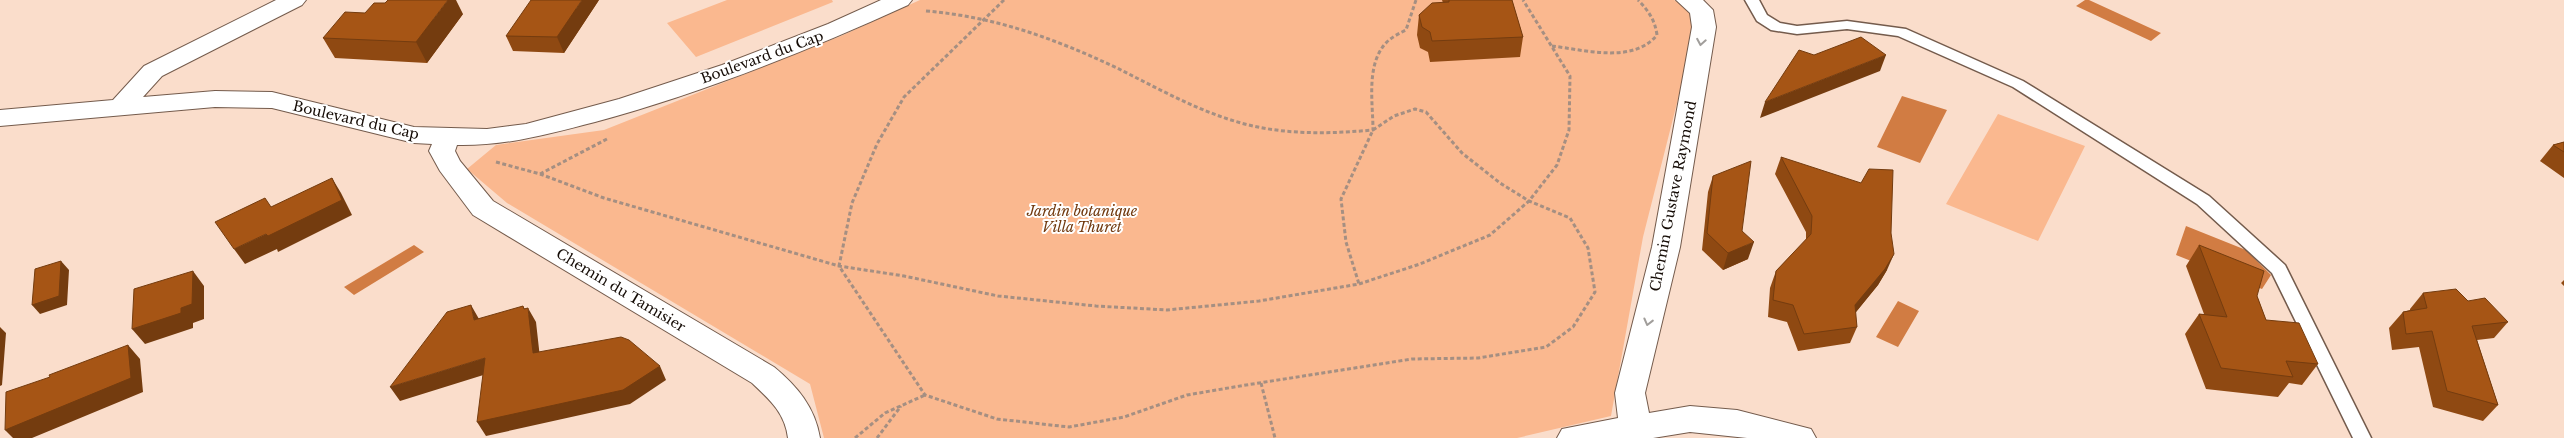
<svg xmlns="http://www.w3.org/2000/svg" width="2564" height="438" font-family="'Libre Baskerville',serif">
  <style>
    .green { fill: #fab88f }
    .water { fill: #d17c43 }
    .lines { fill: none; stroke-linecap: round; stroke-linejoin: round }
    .lane-casing { stroke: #745b4c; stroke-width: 3 }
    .street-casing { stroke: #745b4c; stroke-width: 2 }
    .path { stroke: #a58f82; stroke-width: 3; stroke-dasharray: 4 2.5; stroke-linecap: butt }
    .lane { fill: #fff; fill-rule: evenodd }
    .street { fill: #fff; fill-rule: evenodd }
    .wall { fill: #8f4912 }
    .shaded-wall { fill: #743c0f }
    .building { fill: #a65515; stroke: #743c0f }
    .oneway { stroke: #a19e9b }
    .labels { text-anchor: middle; stroke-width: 4; stroke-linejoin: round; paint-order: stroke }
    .street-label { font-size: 14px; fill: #150c06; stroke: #fff }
    .park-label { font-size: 14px; font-style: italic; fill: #71390e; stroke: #fff }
  </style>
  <rect width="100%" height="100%" fill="#faddcb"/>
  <path class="green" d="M727,0H832L833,2L696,57L667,23Z
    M920,0H1674L1688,9L1696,28L1643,237L1611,416L1517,438H824L810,384L507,203L467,169L496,145L604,130L841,36Z
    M1998,114L2085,146L2038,241L1946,204Z"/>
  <path class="water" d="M2085,0H2089L2161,33L2151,41L2076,6Z
    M1902,96L1947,110L1920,163L1877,147Z
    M2186,226L2246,250L2271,275L2262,289L2176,255Z
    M414,245L424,252L354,295L344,287Z
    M1898,301L1919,311L1898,347L1876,337Z"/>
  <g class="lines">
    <g class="lane-casing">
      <path id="lane" d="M1745,0H1759L1767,15L1780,23L1797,26L1847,21L1906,29L2023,81L2209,196L2285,265L2371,438H2353L2272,273L2197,204L2013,87L1898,36L1847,29L1797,34L1771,30L1757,21Z"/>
    </g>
    <g class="street-casing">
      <path id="street" d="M276,0H306L302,5L162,76L143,97L215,91L272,92L414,127L487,129L526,124L619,99L722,65L828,24L881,0H912L908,5C807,51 703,93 595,122C549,134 506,146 457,145L455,151L460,161L493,201L774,367C797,386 815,407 820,438H788C785,413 770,400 752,383L473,215L440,171L429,151L432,144L414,143L272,108L215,107L0,126V110L113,100L144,66Z
        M1676,0H1703L1713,10L1716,27L1680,247L1645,393L1649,413L1690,406L1737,410L1811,429L1816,438H1747L1690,432L1653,438H1557L1562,429L1618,418L1615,393L1652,247L1692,27L1690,13Z"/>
    </g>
    <path class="path" d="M1004,0L904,97L877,144L852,203L839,266L925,395L997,419L1069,427L1124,417L1187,395L1246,385L1412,359L1478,358L1546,347L1573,327L1595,292L1588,248L1570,218L1529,201L1500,183L1462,153L1426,112L1415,109L1394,116L1373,130L1341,199L1346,242L1359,284
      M926,11C996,17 1053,38 1117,68C1157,88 1198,111 1241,123C1284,135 1329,134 1373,130C1373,102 1365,61 1389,40C1394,36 1400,33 1406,30L1416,0
      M1552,46C1585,50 1633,64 1657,35C1655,20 1648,10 1638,0
      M496,162L540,174L604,198L839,266L904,276L998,296L1096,306L1167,310L1259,301L1359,284L1420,264L1490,235L1529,201L1557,165L1569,130L1570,76L1523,0
      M540,174L607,139
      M1261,383L1275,438
      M855,438L885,413L925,395
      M877,438L901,406"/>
    <use href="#lane" class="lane"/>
    <use href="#street" class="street"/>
  </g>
  <path class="wall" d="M599,0L564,53L513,51L506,36Z
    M1442,0H1512L1523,37L1520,57L1430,62L1428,52L1420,48L1417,35L1419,15L1443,3Z
    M463,14L427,63L335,58L323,38Z
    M2564,142V178L2540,161L2553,145Z
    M1781,157L1887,270L1878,285L1855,313L1857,327L1850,343L1798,351L1787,322L1768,317L1770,288L1776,271L1806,240V232L1775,174Z
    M1713,176L1742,231L1748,259L1723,270L1702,250L1708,192Z
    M2199,245L2257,296L2266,320L2318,364L2302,385L2289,383L2278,397L2206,389L2185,334L2199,314H2204L2186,266Z
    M2564,280V286L2561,283Z
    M2423,293L2468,301L2508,322L2494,338L2477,340L2498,405L2483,421L2433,407L2419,347L2392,350L2389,328L2403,312L2410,310V309Z"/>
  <path class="shaded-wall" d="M448,0H456L463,14L427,63L416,42Z
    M582,0H599L564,53L557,37Z
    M1886,55L1880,71L1760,118L1765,102Z
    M332,178L341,193L352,215L278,252L277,249L245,264L234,249L266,234Z
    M1754,242L1748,259L1723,270L1728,253Z
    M1894,254L1887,270L1878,285L1848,322L1855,305Z
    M61,261L69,270L67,305L40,314L32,305Z
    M193,271L204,286V319L193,323V328L145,344L132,329L181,308Z
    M471,305L479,319L474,320Z
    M523,306L529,316L528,308L536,322L541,367L533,353Z
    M0,327L6,333L2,385L0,386Z
    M128,345L140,359L143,392L32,438H13L5,430Z
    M485,358L493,372L400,401L390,387Z
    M660,366L666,380L630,404L486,436L477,422Z"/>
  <path class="building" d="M388,0H448L416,42L323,38L345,12L365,13L374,3H385Z
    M531,0H582L557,37L506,36Z
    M1449,0H1512L1523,37L1432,41L1430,32L1422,27L1419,15L1432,3L1449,2Z
    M1861,37L1886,55L1765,102L1799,50L1814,55Z
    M2564,142V152L2553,145Z
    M1781,157L1861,183L1869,169L1893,170L1891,233L1894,254L1885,269L1855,305L1857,327L1804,334L1793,305L1773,300L1776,271L1811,234L1812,216Z
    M1751,161L1742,231L1754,242L1728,253L1707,233L1713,176Z
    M332,178L342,200L268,236L266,234L234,249L215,222L265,198L271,207Z
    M2199,245L2264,271L2257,296L2266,320L2299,323L2318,364L2286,361L2293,377L2221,368L2199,314L2227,317Z
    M61,261L59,296L32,305L35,269Z
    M193,271L192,304L181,308V313L132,329L134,289Z
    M2456,289L2468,301L2485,298L2508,322L2472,326L2498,405L2447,391L2432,331L2406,334L2403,312L2427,308L2423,293Z
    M471,305L474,320L523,306L524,309L528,308L533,353L621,337L629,340L660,366L623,390L477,422L485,358L390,387L447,312Z
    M128,345L131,378L5,430L6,392L50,377L49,375Z"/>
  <defs><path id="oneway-chevron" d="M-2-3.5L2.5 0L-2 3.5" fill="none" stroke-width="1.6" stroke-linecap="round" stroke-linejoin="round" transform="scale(1.25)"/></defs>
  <g class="oneway">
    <use href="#oneway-chevron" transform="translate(1701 42) rotate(100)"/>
    <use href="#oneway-chevron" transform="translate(1648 322) rotate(104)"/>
  </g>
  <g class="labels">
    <g class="street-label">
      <text transform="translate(762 57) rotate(-20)" y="5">Boulevard du Cap</text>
      <text transform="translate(356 120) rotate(13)" y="5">Boulevard du Cap</text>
      <text transform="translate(1673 196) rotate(-79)" y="5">Chemin Gustave Raymond</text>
      <text transform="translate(621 290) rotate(31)" y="5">Chemin du Tamisier</text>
    </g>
    <g class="park-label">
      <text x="1082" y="216">Jardin botanique<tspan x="1082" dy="16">Villa Thuret</tspan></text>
    </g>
  </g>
</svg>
